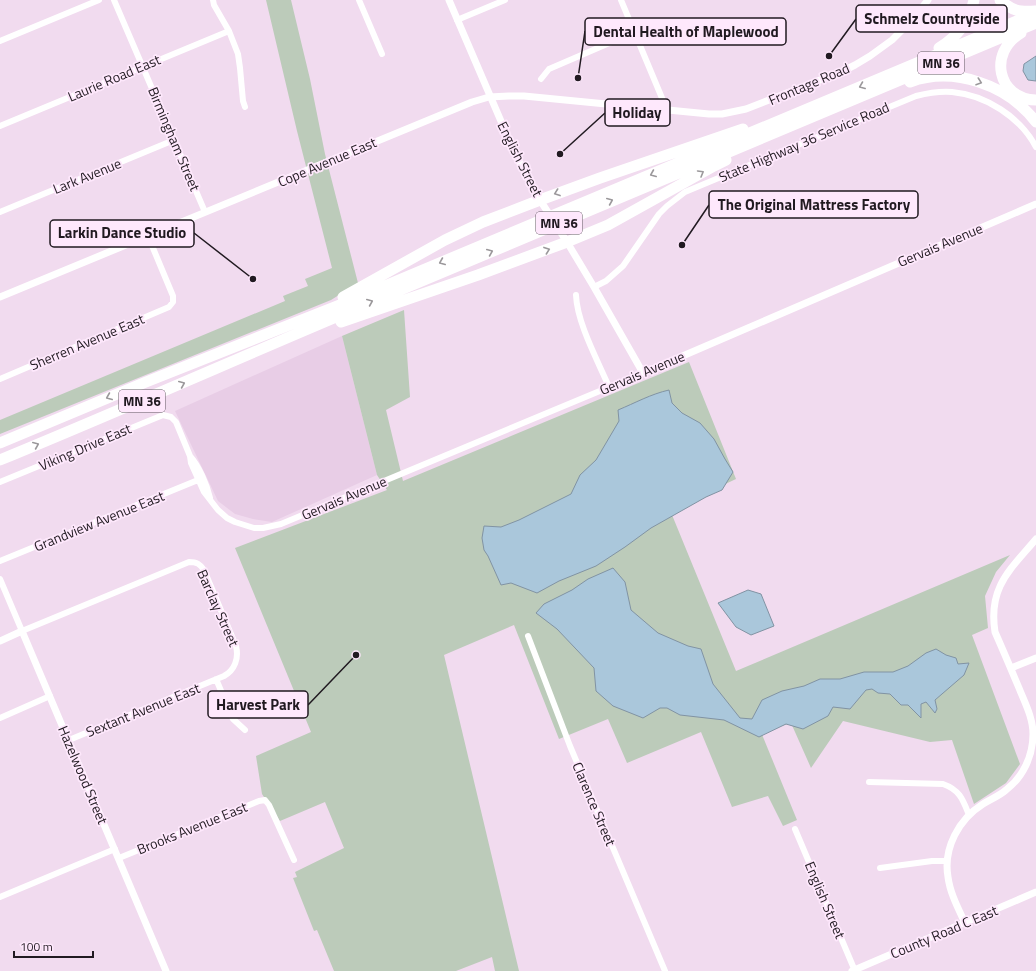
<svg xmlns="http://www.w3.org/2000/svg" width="1036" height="971" font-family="'Titillium Web',sans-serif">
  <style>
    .built { fill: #e8cde6 }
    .green { fill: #bccbba }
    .water { fill: #aac7db; stroke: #8193a3 }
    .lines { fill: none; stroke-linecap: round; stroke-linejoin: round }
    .minor { stroke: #fff; stroke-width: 6 }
    .tertiary { stroke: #fff; stroke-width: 7 }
    .motorway { stroke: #fff; stroke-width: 11 }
    .oneway { stroke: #9b989b }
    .labels { text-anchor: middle; stroke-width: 3.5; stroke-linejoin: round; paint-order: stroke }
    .shield { fill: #fee8fc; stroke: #635863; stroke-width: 1 }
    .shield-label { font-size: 13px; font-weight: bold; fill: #211a21 }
    .street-label { font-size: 14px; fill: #211a21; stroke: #fee8fc }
    .leader { fill: none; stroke: #211a21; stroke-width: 1.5 }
    .callout-dot { fill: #211a21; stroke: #fee8fc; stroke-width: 1.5 }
    .callout { fill: #fee8fc; stroke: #211a21; stroke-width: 1.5 }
    .callout-label { font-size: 15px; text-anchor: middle; font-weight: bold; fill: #211a21 }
  </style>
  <rect width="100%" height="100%" fill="#f1dbef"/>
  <path class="built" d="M342,336L377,475L272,522L253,519L235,514L218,501L175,411Z"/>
  <path class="green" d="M266,0H291L310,79L325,154L358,283L331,300L0,434V420L285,301L283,296L308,286L305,279L332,268L297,131Z
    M404,310L410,397L386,410L403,481L689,362L736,479L670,510L736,671L1010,555L996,572L985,596L988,628L972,635L1020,764L1006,783L974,804L952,740L930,742L843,721L811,768L791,723L761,732L797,820L783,826L768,796L732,807L701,732L627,763L608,719L559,739L514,625L444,655L519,971H495L492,957L456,971H334L317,930L314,931L293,878L297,877L295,872L344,848L325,802L280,821L262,794L256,756L311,732L235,548L387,490L377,475L342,336Z"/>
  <path class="water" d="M1036,56V81L1028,80L1023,71L1024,64Z
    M669,390L672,403L682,413L700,423L714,439L725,459L733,472L722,490L706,497L651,528L625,547L596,566L559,581L537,593L511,583L501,585L488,556L484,550L482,538L484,526L501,527L519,520L571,494L580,475L596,460L619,421L618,410C635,403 651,394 669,390Z
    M613,568L625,582L631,610L658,633L688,646L701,649L713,684L740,718L752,719L762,700L782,691L804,686L820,679H840L864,672H893L908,666L926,653L936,649L946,655L956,658L958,664L969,663L964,675L935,700L937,709L935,713L926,702L921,704V718L908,705H901L890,694L878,693L872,689L866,690L850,709L833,707L828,716L803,729L786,724L759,737L724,720L680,715L667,708H660L643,718L613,706L596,691L594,668L557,629L536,613L544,604L572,590L588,579Z
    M748,590L761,594L774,626L751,635L736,627L718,603Z"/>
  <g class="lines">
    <path class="minor" d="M114,0L205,212
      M213,0L214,5L229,31L238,54L240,68L243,101L245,107
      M359,0L382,54
      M621,0L667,110
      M457,20L505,0
      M0,41L99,0
      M541,79L549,69L635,32
      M0,126L229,31
      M0,212L174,140
      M594,287L606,281L623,266L659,214L667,206L685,192L764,159L916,96C928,93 940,91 952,92C986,95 1020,117 1036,147
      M576,295C577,323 598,361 609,387
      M0,379L169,307L173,302V296L148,236
      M190,456C199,466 207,485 210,498
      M0,482L163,415L171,417L176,422L190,456L191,463L204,492L218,510L227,518L235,522L254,528H263L281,524L643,373
      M0,561L198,480
      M0,579L22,631L189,562C197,562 200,564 204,570L236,646C239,658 235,670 224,676L69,740
      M528,636L570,746L665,971
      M216,679L233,719L245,730
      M0,718L50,696
      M869,782L943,784C960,790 963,800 969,815
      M795,829L855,971
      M119,858L259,801L265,800L269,805L294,860
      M880,868L932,861H947
      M0,897L115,849"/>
    <path class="tertiary" d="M449,0L516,156L540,200L567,242L594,287L643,373L1036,204
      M0,297L472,102L489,97L509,96H524L709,114H722L746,109L843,71L855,65L870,56L892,40L910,22L928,0
      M0,641L22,631L166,971
      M1011,668L1036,658
      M965,923C958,908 950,893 948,877C943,848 959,819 983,804C991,799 999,796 1006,790C1023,777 1033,756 1033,734C1033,718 1025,703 1019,688C1011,669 1003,650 995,632C988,587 1010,570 1036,539
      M852,971L1036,892"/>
    <path class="motorway" d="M1000,0C1013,11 1018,12 1035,11
      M1021,33C988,52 997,99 1036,100
      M939,48C958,36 969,22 974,0
      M910,82C954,66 1008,85 1036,122
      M343,297L445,240L483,222L540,200L600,178L743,129
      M341,322L478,275L567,242L608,225L714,166L726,160
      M0,443L146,382L337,306L1036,13
      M0,460C117,412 232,361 348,312C577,214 807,119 1036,23"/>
  </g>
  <defs><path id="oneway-chevron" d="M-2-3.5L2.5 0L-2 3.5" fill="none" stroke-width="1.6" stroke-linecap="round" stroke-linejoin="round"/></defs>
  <g class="oneway">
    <use href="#oneway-chevron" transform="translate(979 82) rotate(19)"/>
    <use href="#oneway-chevron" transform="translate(862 86) rotate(158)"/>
    <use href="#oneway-chevron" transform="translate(701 173) rotate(-30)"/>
    <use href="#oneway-chevron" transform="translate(653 174) rotate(157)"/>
    <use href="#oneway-chevron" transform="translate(557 193) rotate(160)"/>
    <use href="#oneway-chevron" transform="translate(610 201) rotate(-23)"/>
    <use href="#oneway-chevron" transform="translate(547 250) rotate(-20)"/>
    <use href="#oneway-chevron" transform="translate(490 252) rotate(-23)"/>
    <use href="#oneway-chevron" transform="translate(442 262) rotate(157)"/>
    <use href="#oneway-chevron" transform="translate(370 302) rotate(-23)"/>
    <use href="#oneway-chevron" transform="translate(182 384) rotate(-23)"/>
    <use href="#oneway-chevron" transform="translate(109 397) rotate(157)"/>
    <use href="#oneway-chevron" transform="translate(36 445) rotate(-23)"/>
  </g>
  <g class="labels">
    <g class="shield">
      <rect x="918" y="52" width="46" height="22" rx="3"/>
      <rect x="536" y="212" width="46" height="22" rx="3"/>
      <rect x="119" y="390" width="46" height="22" rx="3"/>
    </g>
    <g class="shield-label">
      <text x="941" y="68">MN 36</text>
      <text x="559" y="228">MN 36</text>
      <text x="142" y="406">MN 36</text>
    </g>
    <g class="street-label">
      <text transform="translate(114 78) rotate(-23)" y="5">Laurie Road East</text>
      <text transform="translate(809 84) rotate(-23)" y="5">Frontage Road</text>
      <text transform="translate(174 139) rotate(67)" y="5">Birmingham Street</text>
      <text transform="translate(804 142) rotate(-23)" y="5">State Highway 36 Service Road</text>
      <text transform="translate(520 159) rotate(63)" y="5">English Street</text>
      <text transform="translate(327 162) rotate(-23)" y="5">Cope Avenue East</text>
      <text transform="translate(87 176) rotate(-22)" y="5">Lark Avenue</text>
      <text transform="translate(940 245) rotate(-23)" y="5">Gervais Avenue</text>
      <text transform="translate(87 342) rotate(-23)" y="5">Sherren Avenue East</text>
      <text transform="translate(642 373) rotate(-23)" y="5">Gervais Avenue</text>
      <text transform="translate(85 447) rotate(-23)" y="5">Viking Drive East</text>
      <text transform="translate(344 498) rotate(-23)" y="5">Gervais Avenue</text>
      <text transform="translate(99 521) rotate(-22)" y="5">Grandview Avenue East</text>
      <text transform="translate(218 608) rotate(66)" y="5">Barclay Street</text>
      <text transform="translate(143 710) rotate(-22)" y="5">Sextant Avenue East</text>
      <text transform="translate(83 775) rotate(67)" y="5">Hazelwood Street</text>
      <text transform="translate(594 804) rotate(67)" y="5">Clarence Street</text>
      <text transform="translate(192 828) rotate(-22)" y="5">Brooks Avenue East</text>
      <text transform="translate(825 900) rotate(67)" y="5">English Street</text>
      <text transform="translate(944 932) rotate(-23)" y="5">County Road C East</text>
    </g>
  </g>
  <path class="leader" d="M829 56L856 19M578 78L585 31M560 154L605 113M682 245L709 205M253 279L194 233M356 655L308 705"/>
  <g class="callout-dot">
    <circle cx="829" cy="56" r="4"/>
    <circle cx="578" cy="78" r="4"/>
    <circle cx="560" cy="154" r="4"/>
    <circle cx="682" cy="245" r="4"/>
    <circle cx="253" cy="279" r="4"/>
    <circle cx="356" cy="655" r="4"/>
  </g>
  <g class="callout">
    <rect x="856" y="5" width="151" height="27" rx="4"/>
    <rect x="585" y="18" width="201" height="27" rx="4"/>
    <rect x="605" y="99" width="65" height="27" rx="4"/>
    <rect x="709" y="191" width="209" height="27" rx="4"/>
    <rect x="50" y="220" width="144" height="27" rx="4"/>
    <rect x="208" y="691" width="100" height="27" rx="4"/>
  </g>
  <g class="callout-label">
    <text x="932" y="24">Schmelz Countryside</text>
    <text x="686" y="37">Dental Health of Maplewood</text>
    <text x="637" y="118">Holiday</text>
    <text x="814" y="210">The Original Mattress Factory</text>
    <text x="122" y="238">Larkin Dance Studio</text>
    <text x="258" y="710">Harvest Park</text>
  </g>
  <path d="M14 951v6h79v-6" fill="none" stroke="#211a21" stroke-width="2"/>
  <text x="20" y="951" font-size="12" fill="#211a21" stroke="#fee8fc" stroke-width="3" paint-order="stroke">100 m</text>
</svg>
